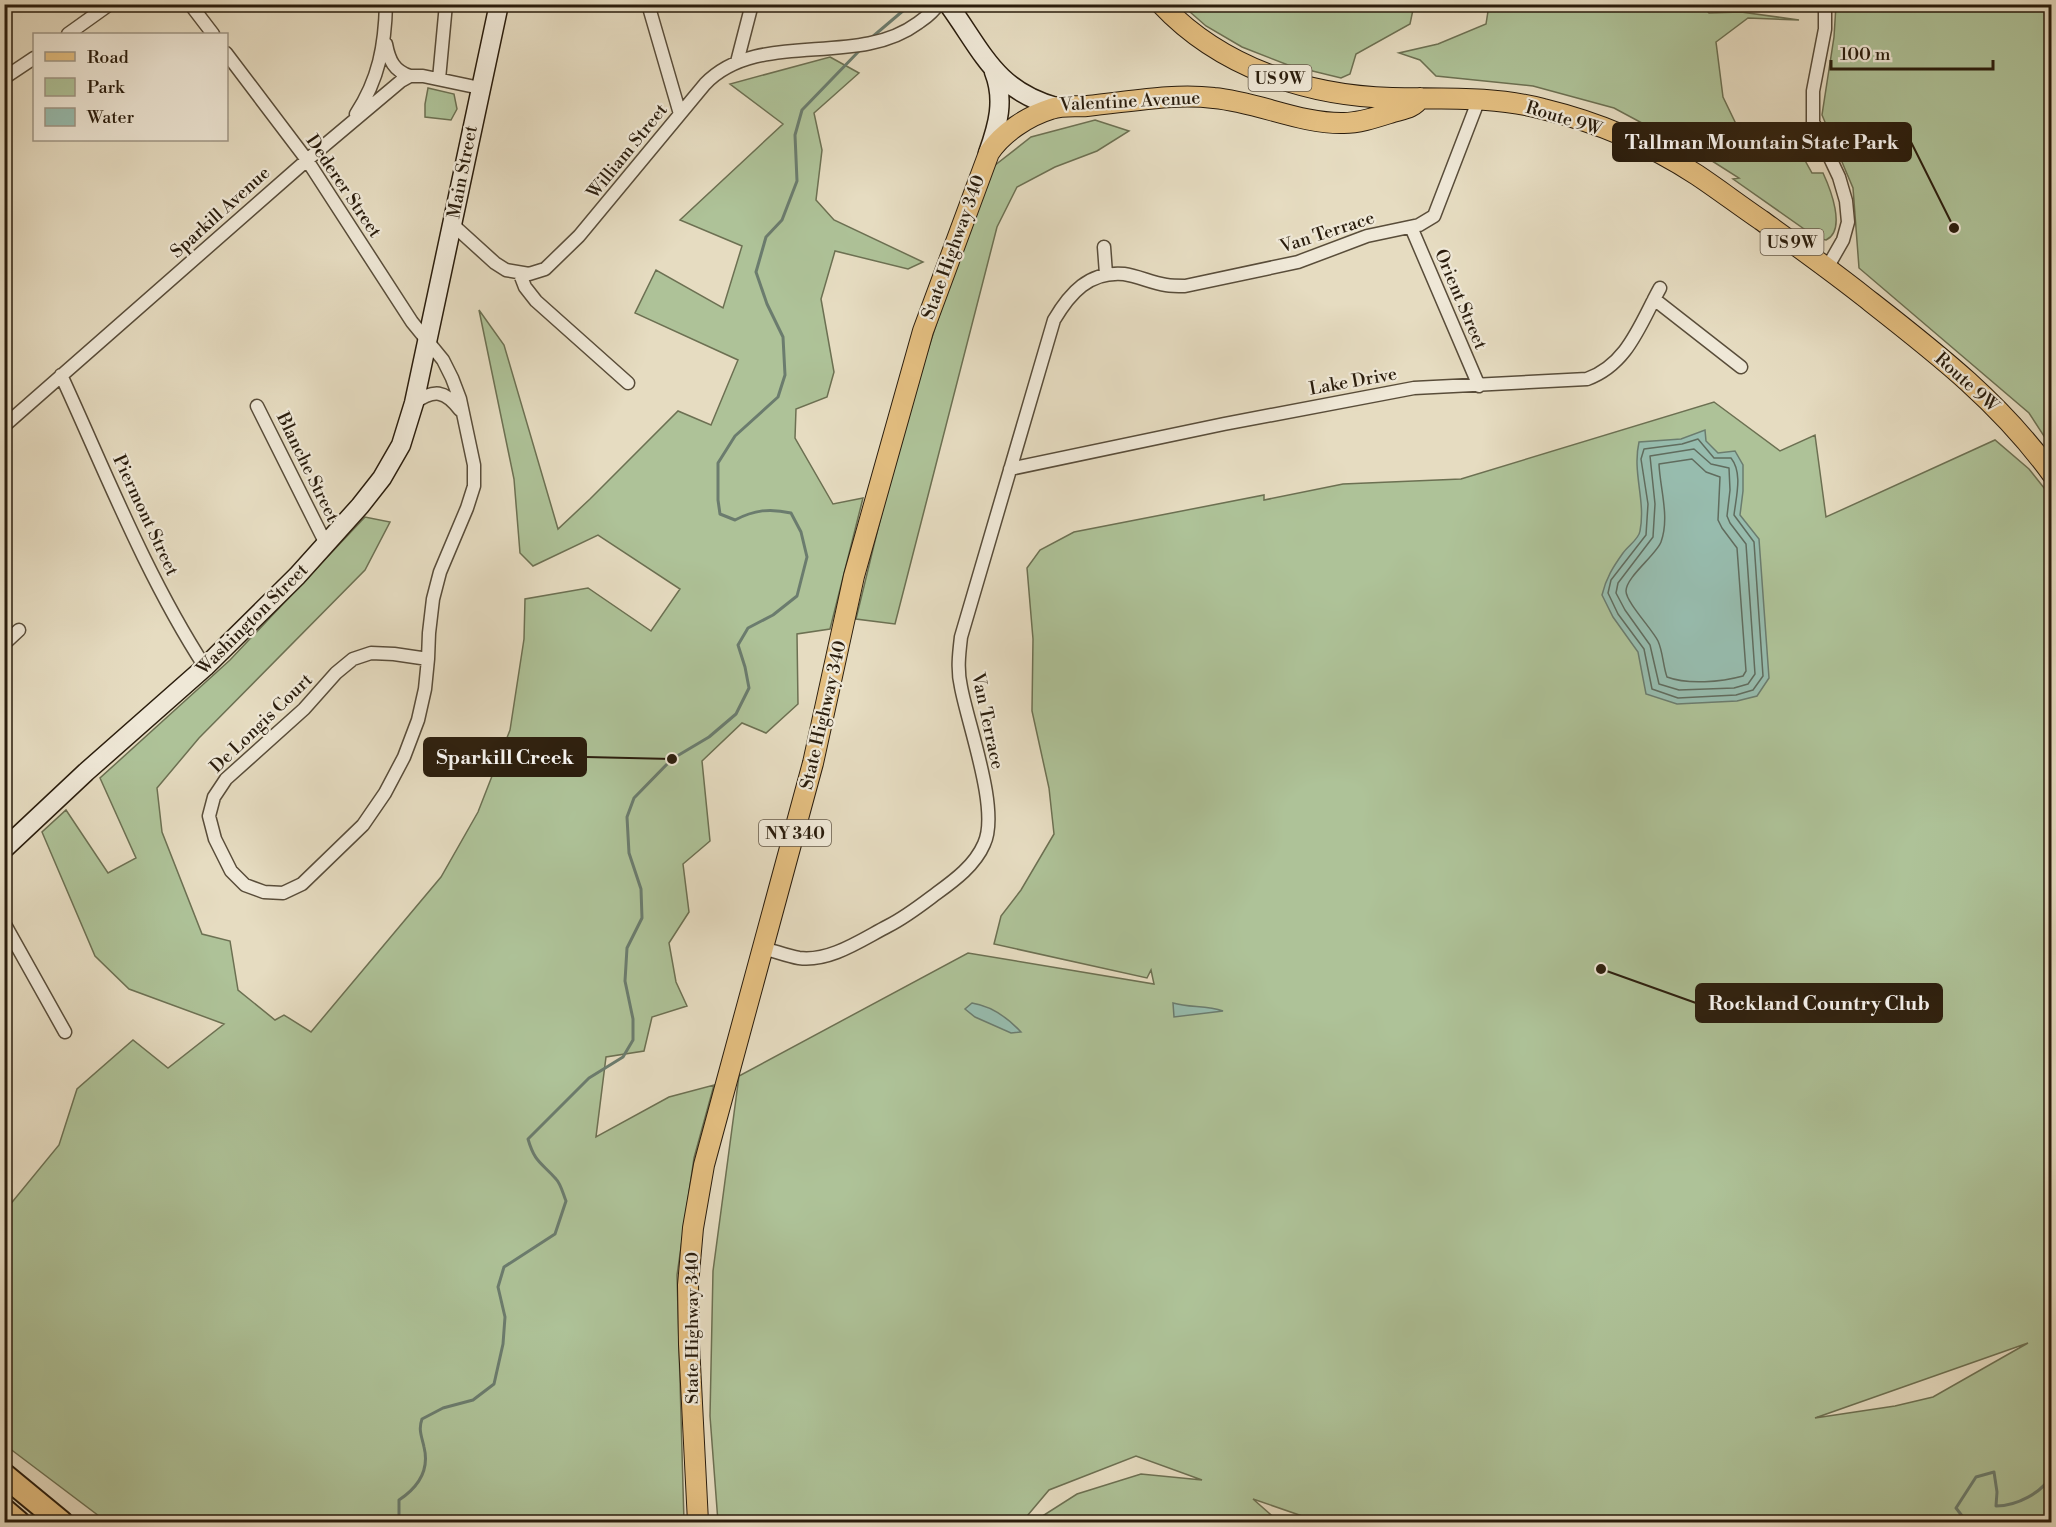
<svg xmlns="http://www.w3.org/2000/svg" width="2056" height="1527" font-family="'Libre Bodoni',serif">
  <style>
    .green { fill: #aec298; stroke: #6c7052; stroke-width: 1.5; fill-rule: evenodd }
    .water { fill: #97bcae; stroke: #6b7c6e; stroke-width: 1.5 }
    .lines { fill: none; stroke-linecap: round; stroke-linejoin: round }
    .shore { stroke: #606c5e; stroke-width: 1.5 }
    .stream { stroke: #6b7c6e; stroke-width: 3 }
    .street-casing { stroke: #594d3a; stroke-width: 15 }
    .secondary-casing { stroke: #2a1d0d; stroke-width: 21 }
    .primary-casing { stroke: #2a1d0d; stroke-width: 22 }
    .highway-casing { stroke: #2a1d0d; stroke-width: 26 }
    .street { stroke: #efe8d7; stroke-width: 12 }
    .secondary { stroke: #efe8d7; stroke-width: 18 }
    .primary { stroke: #e3be80; stroke-width: 20 }
    .highway { stroke: #e3be80; stroke-width: 22 }
    .labels { text-anchor: middle; stroke-width: 4.5; stroke-linejoin: round; paint-order: stroke }
    .shield { fill: #efe8d7; stroke: #655a4a; stroke-width: 1.5 }
    .shield-label { font-size: 16px; font-weight: bold; fill: #2a1d0d }
    .street-label { font-size: 18px; fill: #2a1d0d; stroke: #efe8d7 }
    .leader { fill: none; stroke: #2a1d0d; stroke-width: 2 }
    .callout-dot { fill: #2a1d0d; stroke: #efe8d7; stroke-width: 2 }
    .callout { fill: #2a1d0d; stroke: #2a1d0d; stroke-width: 2 }
    .callout-label { font-size: 20px; text-anchor: middle; font-weight: bold; fill: #fff }
  </style>
  <rect width="100%" height="100%" fill="#e6dcc1"/>
  <filter id="stains"><feTurbulence type="fractalNoise" baseFrequency=".00333" numOctaves="4"/><feColorMatrix values="0 0 0 0 .2 0 0 0 0 .09 0 0 0 0 .02 0 0 0 .5 -.17"/></filter>
  <radialGradient id="worn" r=".72"><stop offset=".6" stop-color="#630" stop-opacity="0"/><stop offset="1" stop-color="#630" stop-opacity=".3"/></radialGradient>
  <path class="green" d="M1182,5H1414L1410,24L1356,54L1350,74L1341,78L1288,65L1242,47L1206,26Z
    M1489,5H1702L1709,13L1741,12L1799,20L1748,18L1716,42L1723,97L1738,128L1757,148L1803,157L1812,173H1823C1830,188 1847,230 1826,240L1817,238L1733,179L1739,178L1709,159L1614,108L1533,86L1436,76L1420,60L1399,53L1438,44L1486,24Z
    M1836,5H2051V447L2029,413L1859,268L1853,188L1822,115L1834,37Z
    M830,57L859,73L814,113L822,150L816,200L834,220L923,262L908,269L835,251L821,299L834,372L827,397L796,409L795,438L833,504L863,498L830,629L797,634L798,704L766,733L742,723L702,761L710,841L683,864L689,912L669,943L676,982L687,1006L652,1017L644,1051L606,1057L596,1137L669,1097L714,1085L694,1158L677,1275L684,1522H107L5,1445L4,1212L59,1145L77,1089L133,1040L168,1068L224,1024L129,989L95,956L42,832L66,810L108,873L136,858L100,778L230,660L365,517L390,522L365,570L199,738L157,788L162,832L202,934L230,941L238,990L275,1020L284,1015L311,1032L441,877L478,812L510,730L524,639L525,599L588,588L651,631L680,589L598,535L533,566L520,553L514,479L479,310L504,345L558,529L590,499L678,411L711,425L738,360L635,313L656,270L723,308L742,246L680,220L783,124L730,84Z
    M428,88L454,94L457,109L451,120L425,117V104Z
    M1095,120L1129,131L1097,151L1055,167L1017,187L997,227L895,624L856,619L903,426L957,261L994,166L1031,137Z
    M1714,402L1780,451L1815,435L1826,517L1995,440L2029,469L2052,498L2051,1522H1607L1606,1520H1572L1567,1522H1311L1305,1517L1253,1499L1279,1522H1033L1077,1494L1141,1474L1202,1480L1136,1456L1049,1490L1022,1522H718L710,1416L713,1271L739,1076L968,953L1154,984L1151,970L1147,978L994,944L1001,916L1021,890L1054,834L1049,788L1032,711L1033,639L1027,568L1040,550L1074,532L1264,495V500L1343,484L1461,479ZM2028,1343L1933,1397L1895,1406L1815,1418Z"/>
  <path class="water" d="M1705,430L1706,441L1718,453L1735,451L1743,465V491L1740,515L1759,539L1769,678L1757,696L1737,701L1677,704L1646,694L1638,652L1613,617L1602,595C1606,578 1613,567 1623,553C1628,546 1639,539 1640,531C1646,500 1632,473 1639,442L1681,439Z
    M972,1003C991,1006 1008,1018 1021,1032L1011,1033L975,1017L965,1009Z
    M1173,1003C1190,1008 1206,1005 1223,1011L1174,1017Z"/>
  <g class="lines">
    <path class="shore" d="M1698,439L1714,458H1731C1743,473 1736,497 1734,515L1754,542L1763,676L1753,690L1736,695L1678,698L1652,689L1644,649L1618,614L1608,593L1611,580L1646,535L1648,504L1641,459L1644,449L1682,444Z
      M1694,449L1711,464L1729,468L1730,490L1727,516L1730,523L1746,544L1755,674L1748,684L1734,688L1679,690L1659,684L1650,645L1625,610L1616,593L1618,583L1653,537L1655,504L1650,456Z
      M1692,459L1706,472L1720,477L1718,520L1722,528L1737,548L1746,671L1743,676C1721,682 1688,685 1667,677C1663,666 1663,652 1658,641C1652,629 1626,602 1626,591C1626,577 1656,555 1661,542C1670,517 1660,489 1659,464Z"/>
    <path class="stream" d="M871,38L911,4
      M399,1522V1500C417,1488 430,1471 424,1447C422,1437 418,1430 422,1419L443,1408L473,1400L494,1384L503,1344L505,1317L498,1287L504,1267L555,1234L566,1201C563,1194 561,1184 556,1179C541,1162 535,1163 528,1139L589,1078L623,1057L633,1040V1019L625,981L627,948L642,918L641,889L629,853L627,817L634,798L672,759L709,737L736,714L749,688L745,667L738,645L748,628L773,615L797,596L807,557L801,532L791,513C770,508 754,510 735,520L720,514L718,500V463L735,436L778,397L785,375L783,337L767,304L756,272L766,237L782,220L797,181L795,135L802,110L861,49
      M1965,1522L1966,1521L1956,1508L1976,1477L1994,1472L1997,1492L1996,1506C2016,1506 2043,1493 2052,1474"/>
    <g class="street-casing">
      <path id="street" d="M190,4L213,34
        M648,4L680,114
        M1825,4V29L1813,91V122L1839,177L1846,201L1848,222L1843,240L1827,268
        M68,34L110,4
        M386,44C389,60 394,71 410,76
        M226,53L307,160L412,322L443,360L452,378L460,399L474,465V486L467,508L440,572L433,599L429,633L428,659L425,689L418,720L404,757L385,793L363,825L302,884L283,893L264,892L245,885L231,871L215,839L209,816L214,797L226,779L304,709L336,673L353,659L371,653L394,654L428,659
        M737,62L752,4
        M4,78L34,58
        M439,79L446,4
        M356,114C379,79 385,45 386,4
        M452,224L495,263L506,270L529,274L545,269L579,236L705,84C759,28 856,69 918,23C925,18 933,13 938,4
        M1411,227L1479,386
        M1104,247L1106,274
        M520,274L525,287L536,301L628,383
        M1654,299L1741,367
        M61,375C106,473 146,576 205,667
        M414,403C434,389 445,390 460,410
        M257,406L326,544
        M4,426L307,160L401,81L410,76H423L480,88
        M1010,469L1224,424L1414,388L1587,379C1628,364 1640,324 1660,288
        M4,644L19,630
        M4,923L65,1032
        M763,948C775,951 787,956 799,958C830,962 861,940 888,926C906,917 921,905 937,893C955,880 975,865 984,844C1000,811 968,725 961,687C957,670 959,654 961,637L1054,320C1070,293 1089,271 1124,274C1138,276 1152,283 1166,285C1172,286 1179,286 1185,286L1298,262L1367,236L1419,225L1434,216L1479,99"/>
    </g>
    <g class="secondary-casing">
      <path id="secondary" d="M948,4C983,52 995,90 1056,107
        M988,153C998,125 1005,100 994,72
        M4,849L86,772L205,667L297,576L360,506L382,478L401,445L414,403L499,4"/>
    </g>
    <g class="primary-casing">
      <path id="primary" d="M1161,4C1220,67 1307,96 1392,98C1443,99 1494,96 1543,109C1597,122 1651,145 1697,175C1718,189 1739,205 1761,220C1797,246 1832,271 1866,298C1935,352 2000,402 2052,474
        M698,1522L689,1344L688,1285L693,1228L704,1165L813,763L854,576L923,331L989,153C1002,133 1028,116 1051,109C1062,105 1075,107 1087,106C1129,102 1172,93 1214,98C1258,102 1300,124 1344,123C1360,123 1377,117 1393,112C1403,109 1414,108 1420,98"/>
    </g>
    <g class="highway-casing">
      <path id="highway" d="M4,1475L61,1522
        M4,1510L18,1522"/>
    </g>
    <use href="#street" class="street"/>
    <use href="#secondary" class="secondary"/>
    <use href="#primary" class="primary"/>
    <use href="#highway" class="highway"/>
  </g>
  <g class="labels">
    <g class="shield">
      <rect x="1248.5" y="65" width="63" height="26" rx="4.5"/>
      <rect x="1760.5" y="229" width="63" height="26" rx="4.5"/>
      <rect x="759" y="820" width="72" height="26" rx="4.5"/>
    </g>
    <g class="shield-label">
      <text x="1280" y="84">US 9W</text>
      <text x="1792" y="248">US 9W</text>
      <text x="795" y="839">NY 340</text>
    </g>
    <g class="street-label">
      <text transform="translate(1130 101) rotate(-3)" y="6">Valentine Avenue</text>
      <text transform="translate(1564 118) rotate(17)" y="6">Route 9W</text>
      <text transform="translate(627 151) rotate(-51)" y="6">William Street</text>
      <text transform="translate(462 172) rotate(-79)" y="6">Main Street</text>
      <text transform="translate(344 186) rotate(56)" y="6">Dederer Street</text>
      <text transform="translate(220 212) rotate(-42)" y="6">Sparkill Avenue</text>
      <text transform="translate(1327 232) rotate(-18)" y="6">Van Terrace</text>
      <text transform="translate(953 247) rotate(-70)" y="6">State Highway 340</text>
      <text transform="translate(1461 299) rotate(67)" y="6">Orient Street</text>
      <text transform="translate(1353 381) rotate(-10)" y="6">Lake Drive</text>
      <text transform="translate(1967 382) rotate(42)" y="6">Route 9W</text>
      <text transform="translate(308 467) rotate(64)" y="6">Blanche Street</text>
      <text transform="translate(146 515) rotate(65)" y="6">Piermont Street</text>
      <text transform="translate(252 619) rotate(-45)" y="6">Washington Street</text>
      <text transform="translate(823 715) rotate(-77)" y="6">State Highway 340</text>
      <text transform="translate(988 721) rotate(78)" y="6">Van Terrace</text>
      <text transform="translate(261 723) rotate(-44)" y="6">De Longis Court</text>
      <text transform="translate(692 1328) rotate(-90)" y="6">State Highway 340</text>
    </g>
  </g>
  <path class="leader" d="M1954 228L1911 142M672 759L586 757M1601 969L1696 1003"/>
  <g class="callout-dot">
    <circle cx="1954" cy="228" r="6"/>
    <circle cx="672" cy="759" r="6"/>
    <circle cx="1601" cy="969" r="6"/>
  </g>
  <g class="callout">
    <rect x="1613" y="123" width="298" height="38" rx="6"/>
    <rect x="424" y="738" width="162" height="38" rx="6"/>
    <rect x="1696" y="984" width="246" height="38" rx="6"/>
  </g>
  <g class="callout-label">
    <text x="1762" y="149">Tallman Mountain State Park</text>
    <text x="505" y="764">Sparkill Creek</text>
    <text x="1819" y="1010">Rockland Country Club</text>
  </g>
  <rect width="2056" height="1527" fill="none" stroke="#e6dcc1" stroke-width="24"/>
  <rect x="6" y="6" width="2044" height="1515" fill="none" stroke="#2a1d0d" stroke-width="3"/>
  <rect x="12" y="12" width="2032" height="1503" fill="none" stroke="#2a1d0d" stroke-width="1.5"/>
  <rect x="33" y="33" width="195" height="108" fill="#efe8d7" stroke="#a09786" stroke-width="1.5"/>
  <rect x="45" y="52" width="30" height="9" fill="#e3be80" stroke="#a09786" stroke-width="1.5"/>
  <text x="87" y="63" font-size="18" fill="#2a1d0d">Road</text>
  <rect x="45" y="78" width="30" height="18" fill="#aec298" stroke="#a09786" stroke-width="1.5"/>
  <text x="87" y="93" font-size="18" fill="#2a1d0d">Park</text>
  <rect x="45" y="108" width="30" height="18" fill="#97bcae" stroke="#a09786" stroke-width="1.5"/>
  <text x="87" y="123" font-size="18" fill="#2a1d0d">Water</text>
  <path d="M1831 60v9h162v-9" fill="none" stroke="#2a1d0d" stroke-width="3"/>
  <text x="1840" y="60" font-size="18" fill="#2a1d0d" stroke="#efe8d7" stroke-width="4.5" paint-order="stroke">100 m</text>
  <rect width="100%" height="100%" filter="url(#stains)"/>
  <rect width="100%" height="100%" fill="url(#worn)"/>
</svg>
